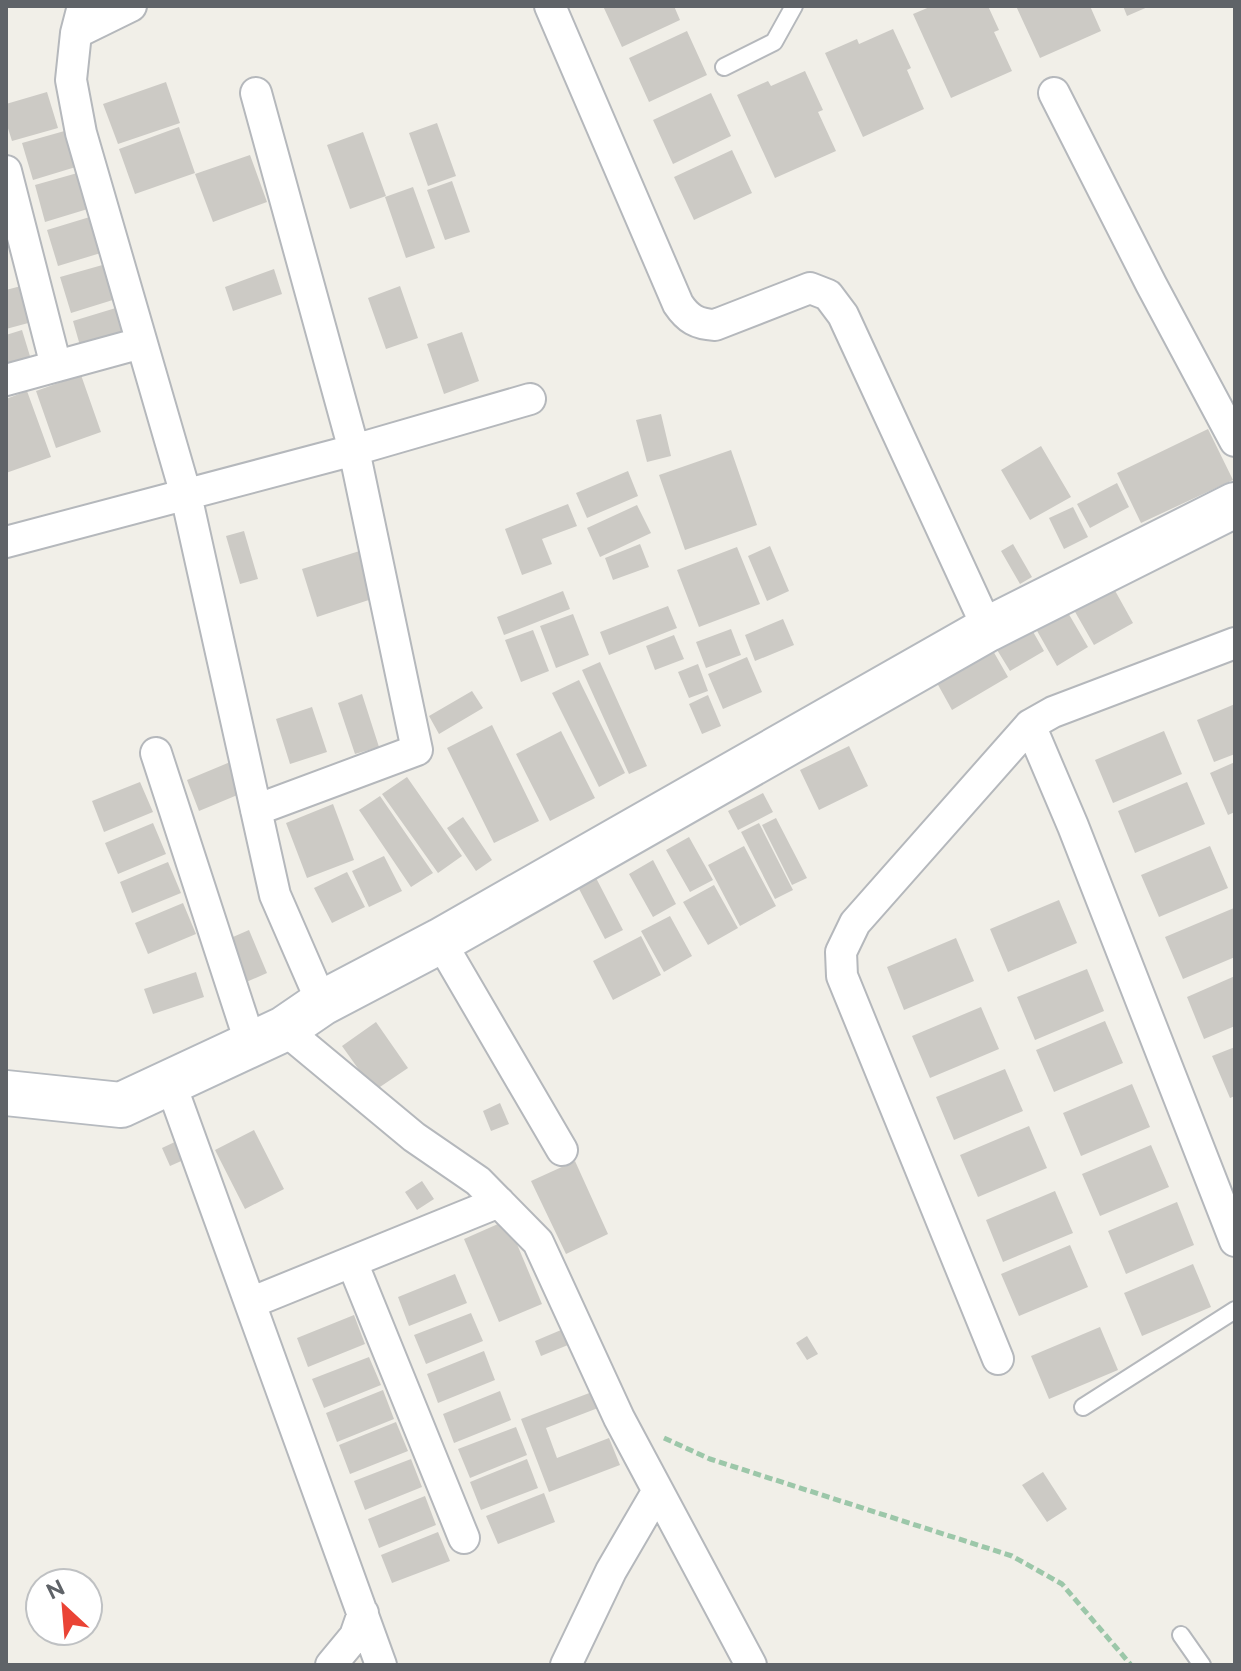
<svg xmlns="http://www.w3.org/2000/svg" width="1241" height="1671" font-family="Raleway,sans-serif">
  <style>
    .building { fill: #cccac5 }
    .lines { fill: none; stroke-linecap: round; stroke-linejoin: round }
    .lane-casing { stroke: #b5b8bc; stroke-width: 20 }
    .street-casing { stroke: #b5b8bc; stroke-width: 34 }
    .secondary-casing { stroke: #b6babf; stroke-width: 48 }
    .path { stroke: #9cc7a9; stroke-width: 5; stroke-dasharray: 8 4; stroke-linecap: butt }
    .lane { stroke: #fff; stroke-width: 16 }
    .street { stroke: #fff; stroke-width: 30 }
    .secondary { stroke: #fff; stroke-width: 44 }
  </style>
  <rect width="100%" height="100%" fill="#f1efe8"/>
  <path class="building" d="M603,6H674L680,20L622,47Z
    M932,6H988L999,30L994,32L1012,71L951,98L913,14Z
    M1016,6H1090L1101,31L1040,58Z
    M1123,6H1150L1127,16Z
    M893,29L911,68L907,70L924,109L863,137L825,53L857,39L859,44Z
    M687,31L707,75L649,102L629,58Z
    M805,71L823,110L818,112L836,151L775,178L737,95L768,81L771,86Z
    M166,82L180,123L118,144L103,104Z
    M47,92L58,128L12,141L6,122V104Z
    M711,93L731,136L673,164L653,120Z
    M437,123L456,176L428,186L409,133Z
    M179,127L195,173L135,194L119,149Z
    M68,130L79,166L33,180L22,143Z
    M363,132L386,196L350,209L327,145Z
    M732,150L752,193L694,220L674,177Z
    M250,155L267,202L213,222L195,174Z
    M81,172L91,208L45,222L35,185Z
    M452,181L470,232L445,240L427,190Z
    M413,187L435,248L406,258L385,197Z
    M93,216L104,252L58,266L47,230Z
    M106,264L116,299L71,313L60,277Z
    M274,269L282,294L233,311L225,287Z
    M21,286L32,322L6,329V290Z
    M400,286L418,338L386,349L368,298Z
    M119,307L129,343L83,356L73,321Z
    M22,330L33,366L6,374V335Z
    M462,332L479,381L444,394L427,344Z
    M81,375L101,432L56,448L36,391Z
    M27,391L51,457L6,473V399Z
    M661,414L671,456L647,462L636,420Z
    M1208,429L1233,480L1141,523L1117,473Z
    M1041,446L1071,497L1030,520L1001,470Z
    M731,450L757,525L685,550L659,475Z
    M628,471L638,496L587,518L576,493Z
    M1117,483L1129,507L1090,528L1077,504Z
    M568,504L577,526L542,539L552,564L522,575L505,529Z
    M637,505L651,533L600,557L587,528Z
    M1073,507L1088,537L1064,549L1049,518Z
    M244,531L258,579L240,584L226,536Z
    M640,544L649,567L613,580L605,558Z
    M1013,544L1032,577L1020,584L1001,551Z
    M770,546L789,591L767,601L748,556Z
    M737,547L760,604L699,627L677,570Z
    M366,549L381,596L317,617L302,569Z
    M1113,587L1133,623L1094,645L1074,610Z
    M563,591L570,609L504,635L497,617Z
    M668,606L677,628L609,655L600,632Z
    M1067,611L1088,647L1057,666L1036,629Z
    M573,614L589,655L556,668L540,626Z
    M783,619L794,645L755,661L745,635Z
    M1027,621L1044,651L1010,671L991,640Z
    M731,629L741,655L706,668L696,642Z
    M533,630L549,671L521,682L505,640Z
    M674,635L684,659L655,670L646,646Z
    M988,642L1008,677L952,710L932,674Z
    M747,657L762,692L723,709L708,674Z
    M600,662L647,766L629,774L582,670Z
    M698,664L708,691L689,698L678,672Z
    M579,680L625,773L599,787L552,693Z
    M472,691L483,708L439,734L429,716Z
    M362,694L379,747L355,754L338,703Z
    M708,695L721,726L702,734L689,704Z
    M1235,704V754L1214,762L1197,720Z
    M312,707L327,752L290,764L276,719Z
    M492,725L539,821L494,843L447,748Z
    M561,731L595,798L550,821L516,754Z
    M1164,731L1182,774L1113,803L1095,760Z
    M849,746L868,786L819,810L800,770Z
    M235,760L247,791L199,811L187,780Z
    M1235,762V812L1228,815L1210,773Z
    M407,777L462,856L438,873L382,794Z
    M140,782L153,812L104,832L92,801Z
    M1187,782L1205,824L1135,853L1118,811Z
    M763,793L773,812L738,830L728,811Z
    M380,796L433,873L411,887L359,810Z
    M333,804L354,860L307,878L286,823Z
    M463,817L492,860L476,871L447,828Z
    M776,818L807,878L792,885L762,825Z
    M153,823L166,854L118,874L105,843Z
    M759,823L793,890L775,899L741,832Z
    M689,837L713,880L690,892L666,850Z
    M744,846L776,906L740,926L708,865Z
    M1210,846L1228,888L1159,917L1141,875Z
    M384,856L402,891L369,907L352,871Z
    M653,860L676,904L653,917L629,874Z
    M168,862L181,893L132,913L120,882Z
    M347,872L365,907L332,923L314,888Z
    M595,876L623,930L605,939L577,885Z
    M714,885L738,928L708,945L683,902Z
    M1059,900L1077,943L1008,972L990,929Z
    M183,903L196,934L148,954L135,923Z
    M1234,908L1235,957L1183,979L1165,937Z
    M670,916L692,956L664,972L641,931Z
    M249,930L267,973L244,983L226,940Z
    M641,936L661,975L613,1000L593,961Z
    M956,938L974,981L904,1010L887,967Z
    M1087,969L1104,1011L1035,1040L1017,997Z
    M196,972L204,997L153,1014L144,989Z
    M1235,976V1026L1204,1039L1187,997Z
    M981,1007L999,1049L930,1078L912,1036Z
    M1105,1021L1123,1063L1054,1092L1036,1050Z
    M376,1022L408,1068L374,1091L342,1046Z
    M1235,1047V1096L1230,1098L1212,1056Z
    M1005,1069L1023,1111L954,1140L936,1097Z
    M1132,1084L1150,1127L1081,1156L1063,1113Z
    M500,1103L509,1124L491,1131L483,1111Z
    M1029,1126L1047,1168L978,1197L960,1155Z
    M254,1130L284,1189L245,1209L215,1150Z
    M179,1140L188,1158L170,1166L162,1148Z
    M1151,1145L1169,1187L1100,1216L1082,1174Z
    M575,1161L608,1234L566,1254L531,1181Z
    M422,1181L434,1199L417,1210L405,1192Z
    M1055,1191L1073,1233L1003,1262L986,1220Z
    M1177,1202L1194,1245L1126,1274L1108,1231Z
    M507,1220L542,1304L499,1322L464,1239Z
    M1070,1245L1088,1287L1019,1316L1001,1274Z
    M1193,1264L1211,1307L1142,1336L1124,1293Z
    M455,1274L467,1303L409,1326L398,1297Z
    M471,1313L483,1341L426,1364L414,1335Z
    M354,1315L365,1344L308,1367L297,1338Z
    M1100,1327L1118,1370L1049,1399L1031,1356Z
    M561,1330L568,1345L541,1356L535,1341Z
    M807,1336L818,1354L807,1360L796,1343Z
    M484,1351L495,1380L438,1403L427,1374Z
    M369,1357L381,1385L324,1408L312,1379Z
    M383,1390L394,1419L337,1442L326,1413Z
    M500,1391L511,1420L454,1443L443,1414Z
    M592,1392L598,1408L546,1428L557,1458L609,1438L620,1465L549,1492L521,1419Z
    M396,1422L408,1451L350,1474L339,1445Z
    M516,1427L527,1455L470,1478L458,1449Z
    M411,1459L422,1487L365,1510L354,1481Z
    M527,1459L538,1488L481,1510L470,1482Z
    M1043,1472L1067,1509L1047,1522L1022,1485Z
    M544,1493L555,1522L498,1544L486,1516Z
    M425,1496L436,1525L379,1548L368,1519Z
    M438,1532L450,1561L392,1583L381,1555Z"/>
  <g class="lines">
    <g class="lane-casing">
      <path id="lane" d="M724,67L774,42L794,6
        M1083,1407L1235,1310
        M1181,1635L1202,1665"/>
    </g>
    <g class="street-casing">
      <path id="street" d="M83,6L76,33L71,80L81,133L186,495L275,895L322,1003
        M550,6L678,304C688,319 697,324 715,325L810,288L828,295L843,315L988,629
        M76,33L131,6
        M256,93L354,450L417,750L256,810
        M1054,93L1151,284L1235,441
        M6,171L56,366
        M6,380L141,343
        M6,542L354,450L530,399
        M1030,725L1073,826L1235,1241
        M156,753L251,1045
        M440,941L562,1150
        M284,1029L414,1137L478,1181L538,1242L619,1418L751,1665
        M170,1082L381,1665
        M352,1262L464,1538
        M250,1303L499,1202
        M998,1359L842,976L841,952L855,923L1030,725L1053,712L1235,643
        M331,1665L355,1636L363,1613
        M566,1665L611,1571L657,1492"/>
    </g>
    <g class="secondary-casing">
      <path id="secondary" d="M6,1093L121,1105L284,1029L322,1003L440,941L988,629L1235,505"/>
    </g>
    <path class="path" d="M664,1438L710,1459L1012,1556L1062,1584L1131,1665"/>
    <use href="#lane" class="lane"/>
    <use href="#street" class="street"/>
    <use href="#secondary" class="secondary"/>
  </g>
  <rect width="1241" height="1671" fill="none" stroke="#5f6368" stroke-width="16"/>
  <g transform="translate(64 1607) rotate(334)"><circle r="38" fill="#ffffff" stroke="#bfc1c3" stroke-width="2"/>
  <path d="M0-6L14 30L0 20L-14 30Z" fill="#ea4335"/>
  <text y="-12" font-size="22" font-weight="bold" text-anchor="middle" fill="#5f6368">N</text>
  </g>
</svg>
